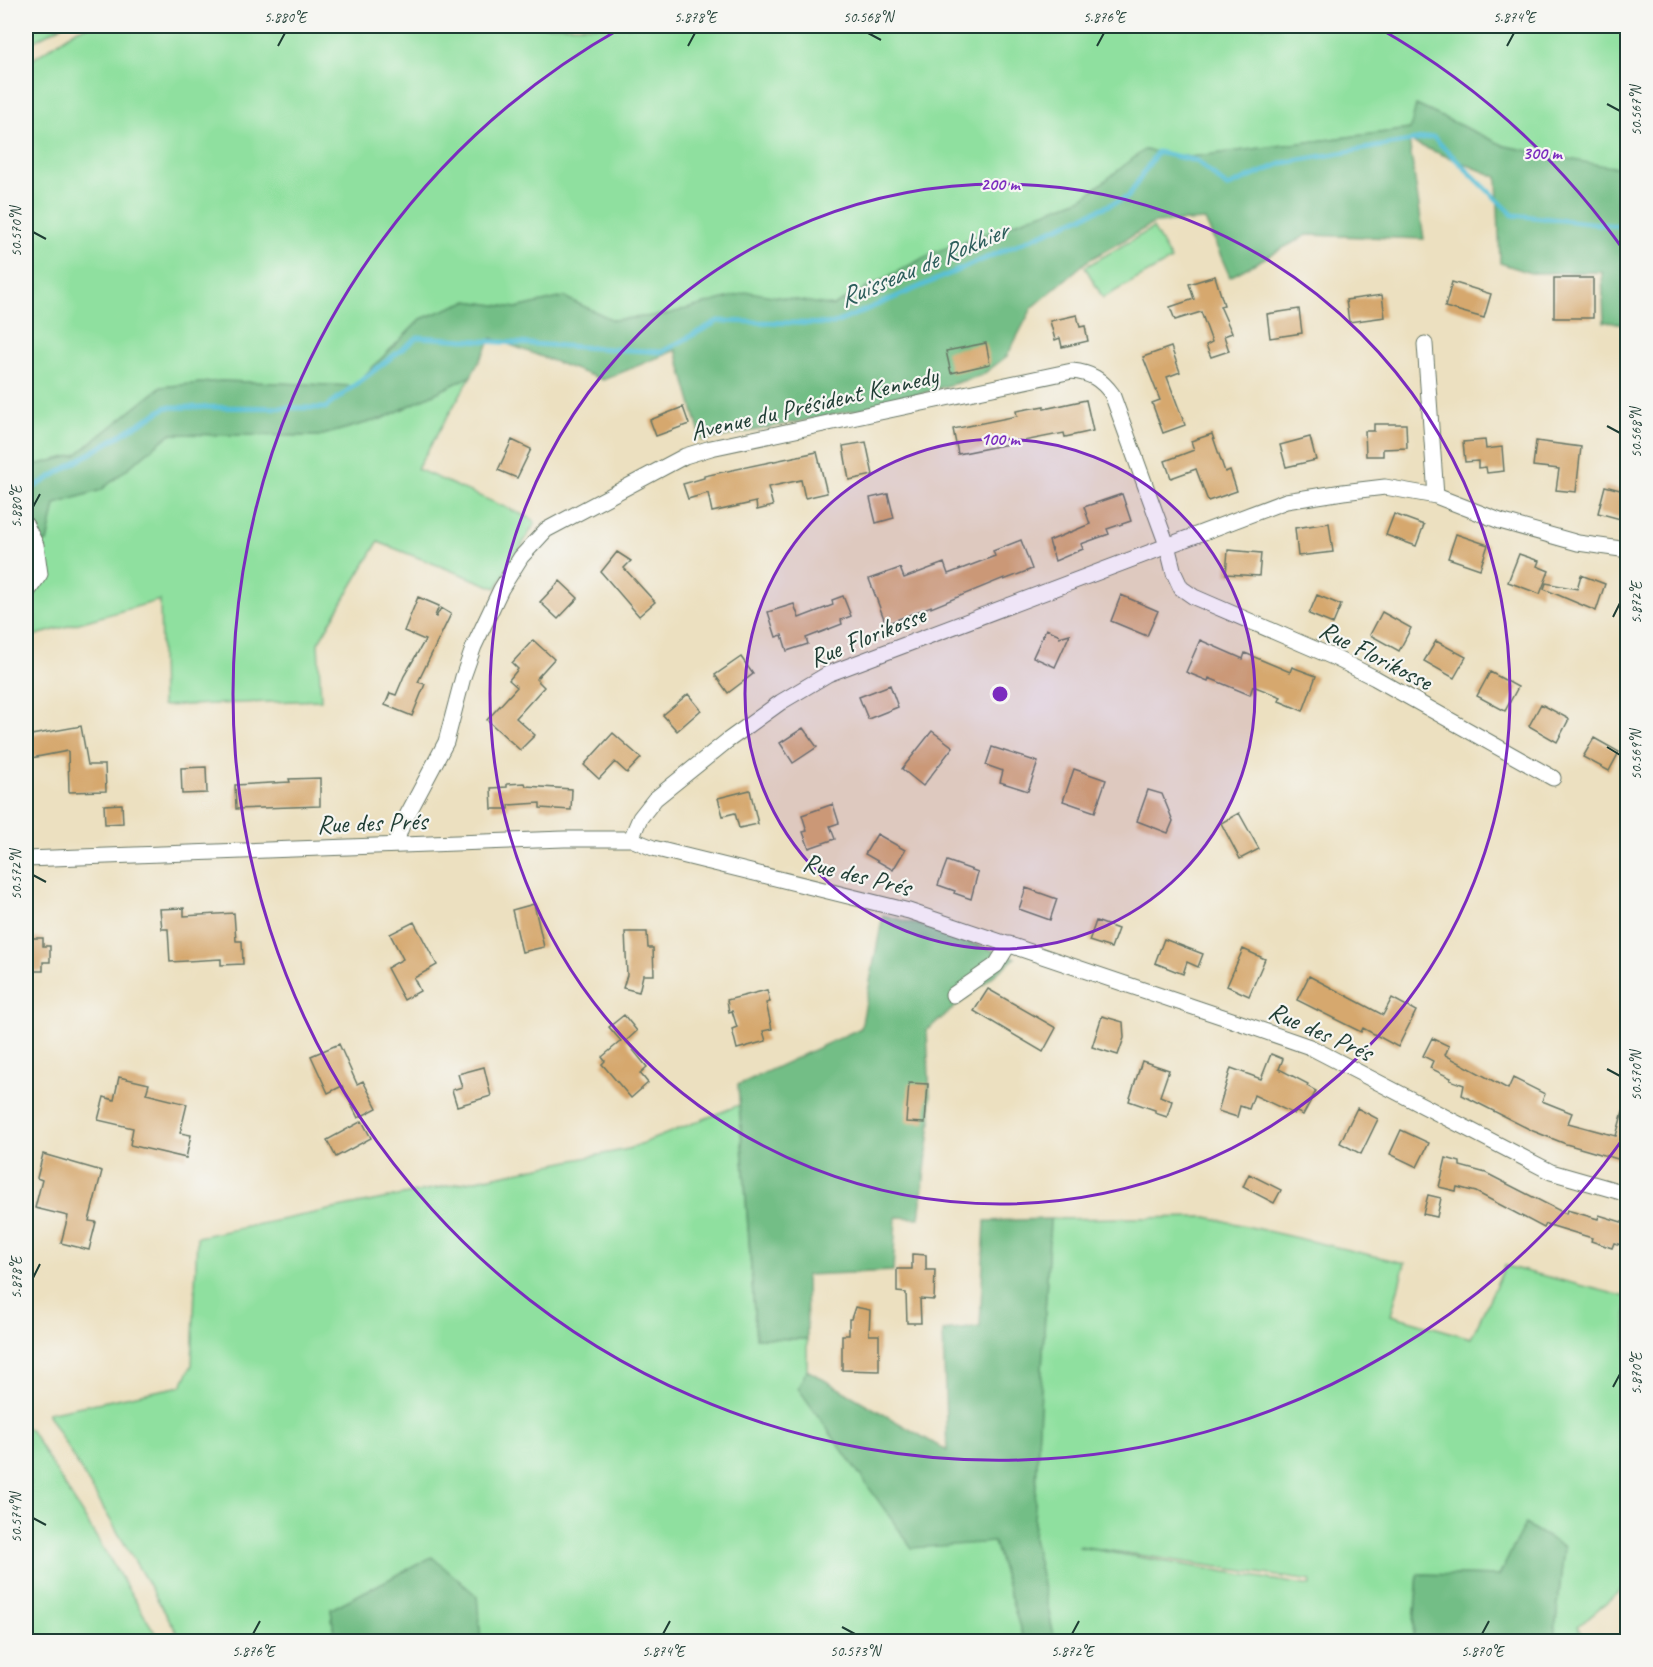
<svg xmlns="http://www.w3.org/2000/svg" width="1653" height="1667" font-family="Caveat,sans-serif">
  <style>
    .green { fill: #8fe09f; stroke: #578e6a; stroke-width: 1.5; fill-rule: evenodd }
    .forest { fill: #73be86; stroke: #497e5d; stroke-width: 1.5 }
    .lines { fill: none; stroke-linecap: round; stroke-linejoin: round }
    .stream { stroke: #57bfd5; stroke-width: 5 }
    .building { fill: #d6a86e }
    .minor-casing { stroke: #677665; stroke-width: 17 }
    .minor { stroke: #fff; stroke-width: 15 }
    .ticks { fill: none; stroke: #1f3d34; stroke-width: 2 }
    .ring { fill: none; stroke: #7b2cbf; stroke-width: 3 }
    .labels { text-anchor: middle; stroke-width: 4.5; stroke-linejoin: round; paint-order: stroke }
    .street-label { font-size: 26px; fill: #1f3d34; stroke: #f6f6f2 }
    .water-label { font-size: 27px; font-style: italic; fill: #2d5e5c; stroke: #f6f6f2 }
    .centre { fill: #7b2cbf; stroke: #f6f6f2; stroke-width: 3 }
    .ring-label { font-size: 18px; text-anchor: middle; font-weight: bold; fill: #7b2cbf; stroke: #f6f6f2; stroke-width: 4.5; stroke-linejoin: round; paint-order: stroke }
    .neatline { fill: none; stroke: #1f3d34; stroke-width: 2 }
    .ticks-label { font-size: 15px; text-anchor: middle; fill: #1f3d34 }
  </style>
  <rect width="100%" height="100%" fill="#f6f6f2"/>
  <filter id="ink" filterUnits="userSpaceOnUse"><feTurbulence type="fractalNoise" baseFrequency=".0167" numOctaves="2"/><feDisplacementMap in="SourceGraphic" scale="12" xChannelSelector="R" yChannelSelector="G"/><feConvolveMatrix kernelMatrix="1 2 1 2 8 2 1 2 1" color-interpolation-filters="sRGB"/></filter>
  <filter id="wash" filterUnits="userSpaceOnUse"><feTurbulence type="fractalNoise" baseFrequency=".008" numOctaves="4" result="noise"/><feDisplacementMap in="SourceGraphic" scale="24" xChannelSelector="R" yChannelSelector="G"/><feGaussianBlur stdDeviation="1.35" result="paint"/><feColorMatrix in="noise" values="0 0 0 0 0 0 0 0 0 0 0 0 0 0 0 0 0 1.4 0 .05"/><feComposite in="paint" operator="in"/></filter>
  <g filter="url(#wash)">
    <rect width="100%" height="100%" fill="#ece0c0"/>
    <path class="green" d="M26,26H62L32,42L26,48Z
      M89,26H1627V168L1604,167L1505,146L1416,105L1411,129L1190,157L1145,150L1083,198L933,253L833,306L749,293L664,315L613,320L564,297L516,308L467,301L421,319L354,386L221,381L161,387L76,455L26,467V64L78,29Z
      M1153,228L1171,260L1103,298L1085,267Z
      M471,376L417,469L530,518L535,523L496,588L378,542L318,643L321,700L162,706L160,600L26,638V605L47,576L42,542H47L55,504L101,490L170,434L319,436L384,418Z
      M26,544L32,556L34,583L26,589Z
      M739,1105L756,1338L807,1339V1370L798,1388L994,1542L1024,1641H481L476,1596L331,1609L335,1641H182L47,1413L181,1386L192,1365L197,1237L628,1149Z
      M1207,1217L1405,1263L1391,1315L1471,1338L1505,1266L1627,1297V1585L1578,1626L1587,1641H1554L1564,1547L1525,1525L1499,1576L1418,1574L1412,1642L1055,1641L1033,1539L1050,1219ZM1079,1546L1311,1581L1310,1586L1079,1547Z
      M26,1428L30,1429L160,1641H26Z"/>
    <path class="forest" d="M1416,105L1505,146L1604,166L1627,168V324L1604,322L1602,272L1531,273L1500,263L1497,177L1409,141L1424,239L1307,235L1230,277L1205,220L1154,223L1087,261L1032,308L1007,356L982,375L891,403L702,441L676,350L603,380L492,338L471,376L384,418L319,436L170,434L101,490L55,504L47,542H26V467L76,455L161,387L221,381L354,386L421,319L467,301L516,308L564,297L613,320L664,315L749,292L833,306L933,253L1083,198L1144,150L1190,157L1410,129Z
      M883,915L913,923L1015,958L927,1030L931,1122L919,1218L896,1217L893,1271L806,1275L807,1339L756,1338L738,1085L861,1028Z
      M1050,1219L1033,1539L1055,1641H1024L994,1542L912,1548L798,1388L807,1370L947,1451L943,1331L980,1327L985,1221Z
      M1525,1524L1564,1547L1554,1641H1413L1418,1574L1499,1576Z
      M432,1557L477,1596L481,1641H335L331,1609Z"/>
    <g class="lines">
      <path class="stream" d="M26,492L167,407L325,408L418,337L662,352L718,321L833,324L1128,197L1157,152L1197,161L1227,187L1283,163L1433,137L1513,215L1628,227"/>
    </g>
    <g id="blocks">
      <path class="building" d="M1215,276L1224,305L1220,306L1232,333L1224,336L1229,351L1211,357L1206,345L1212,342L1201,312L1175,320L1170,307L1194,299L1189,284Z
        M1554,278H1593V318H1554Z
        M1452,282L1491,294L1484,318L1445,307Z
        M1382,295L1385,317L1349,322L1346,300Z
        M1299,309L1302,333L1270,338L1267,314Z
        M1077,315L1080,327L1085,326L1088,341L1062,347L1060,338L1055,340L1050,321Z
        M986,343L990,364L951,373L946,351Z
        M1171,347L1180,372L1167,377L1185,425L1163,433L1152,403L1160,400L1143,357Z
        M1086,400L1093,431L1065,437L1064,433L958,454L953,429L1017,416L1016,411L1044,406V409Z
        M683,407L689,424L656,436L650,420Z
        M1374,424H1406L1407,448L1383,449V456H1366L1365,431H1374Z
        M1212,434L1225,472L1230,470L1237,491L1208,501L1196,469L1171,478L1165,461L1194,450L1191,441Z
        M1310,437L1316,460L1286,467L1280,445Z
        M512,440L531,449L517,478L498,470Z
        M1485,440L1486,449L1502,447L1504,471L1487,473L1486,467L1478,468V461L1465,462L1463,442Z
        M1536,441L1581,447L1576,492L1556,490L1559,469L1533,466Z
        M866,442L873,475L849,480L843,446Z
        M817,452L827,493L805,498L801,480L768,487L773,506L757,510L756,502L712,512L708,493L688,499L683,484L704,478V476Z
        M1605,486L1628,492V521L1598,513Z
        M888,494L894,518L876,523L870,498Z
        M1122,494L1131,521L1107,529L1109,534L1081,544L1083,549L1055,561L1049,541L1090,524L1084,507Z
        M1394,514L1424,525L1416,546L1386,535Z
        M1329,523L1333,552L1298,556L1295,528Z
        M1456,534L1488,545L1480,569L1448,558Z
        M1021,540L1032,569L1004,580V578L931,608V606L886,624L869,579L900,568L904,578L944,563L948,574L995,556L993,551Z
        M1228,550L1261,553L1259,576L1226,574Z
        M617,552L631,561L624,568L655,602L639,616L601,572Z
        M1519,554L1539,561L1537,566L1549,571L1540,594L1508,582Z
        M1581,575L1605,584L1596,611L1544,589L1546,583L1577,589Z
        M560,581L578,598L558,619L540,602Z
        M1121,595L1158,611L1147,636L1111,621Z
        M1317,595L1341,605L1333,624L1309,614Z
        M843,596L851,616L841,620L842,624L806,638L808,644L787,651L782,635L776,637L768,612L794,604L799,618L833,605L832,600Z
        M418,597L439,606L435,616L436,617L441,608L451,614L418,682L425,684L412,716L385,705L390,693L396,695L404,676L425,640L404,631Z
        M1382,612L1411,628L1399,651L1370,635Z
        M1046,629L1058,634L1059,637L1070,634L1055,667L1033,657Z
        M533,640L554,659L536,679L544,687L516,718L535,735L520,750L487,720L517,687L509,680L518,669L512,663Z
        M1200,640L1243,659L1245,653L1290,672L1292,667L1316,676L1303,711L1279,701L1281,697L1253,686L1250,695L1209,678L1208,681L1186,672Z
        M1436,641L1466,657L1454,678L1424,661Z
        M741,657L753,674L728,693L715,675Z
        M1490,672L1518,687L1505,711L1477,696Z
        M890,685L898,707L868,719L859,697Z
        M688,694L701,710L677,731L663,715Z
        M1541,704L1569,719L1557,742L1529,726Z
        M81,726L88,765H105L106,791L69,792L68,751L26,759V736Z
        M803,728L817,747L793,763L780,743Z
        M932,731L953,747L923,786L902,769Z
        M613,733L641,758L627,773L615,762L599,779L584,765Z
        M1594,738L1619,752L1609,771L1583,757Z
        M992,747L1038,762L1028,791L1000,782L1003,771L986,765Z
        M206,767L207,793L182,794L181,768Z
        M1074,769L1106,780L1095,812L1063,801Z
        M320,778V806L236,809L235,785L290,782L289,779Z
        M525,783L526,786L572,789L571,810L540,808V803L509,805V809H492L491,788L507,787V784Z
        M750,790L758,824L739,828L735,813L723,816L718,798Z
        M1148,790L1162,794L1173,821L1168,833L1137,821Z
        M122,804L123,823L105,824L104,805Z
        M833,804L839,823L830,826L835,839L809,848L803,832L807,831L802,815Z
        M1239,813L1259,849L1240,859L1221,823Z
        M877,834L905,850L893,870L865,854Z
        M947,861L978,872L971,899L954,893L955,891L938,885Z
        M1026,888L1057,899L1050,920L1019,909Z
        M534,904L544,947L522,952L512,910Z
        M184,908V916L234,913L236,941H242L243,964L221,965V959L170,962L168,929H162L160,909Z
        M1096,921L1118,929L1111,948L1089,941Z
        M414,922L437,965L414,978L420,991L404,1000L387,968L403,959L390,934Z
        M625,932H647L648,948H653L654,975H643L639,992L623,988L627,975Z
        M26,938H43V946H50V962H43V971H26Z
        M1164,939L1203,954L1198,967L1187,962L1183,974L1155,963Z
        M1243,949L1265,959L1249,996L1227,986Z
        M1309,976L1383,1015L1392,998L1416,1011L1398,1047L1363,1028L1361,1032L1297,1000Z
        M988,989L1056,1028L1043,1052L974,1011Z
        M767,990L770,1002L766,1003L772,1029L763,1031L766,1041L737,1049L732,1029L737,1027L732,1011L729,1012L727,1000Z
        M624,1015L637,1031L626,1041L647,1067L640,1073L648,1083L631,1098L602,1064L605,1061L602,1057L621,1041L609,1027Z
        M1102,1016L1123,1022L1124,1038L1118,1055L1092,1047Z
        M1432,1038L1449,1046L1445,1055L1508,1089L1513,1078L1545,1094L1542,1101L1572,1113L1568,1123L1616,1136L1623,1111H1628V1162L1566,1144L1533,1131L1462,1095L1464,1085L1450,1080L1451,1078L1430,1068L1433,1061L1423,1056Z
        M339,1044L357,1084L363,1081L377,1108L358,1118L342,1086L328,1093L311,1056Z
        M1271,1054L1283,1059L1279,1069L1308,1084L1307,1086L1316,1091L1303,1115L1295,1111L1294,1114L1254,1095L1249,1109L1240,1106L1237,1117L1218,1111L1231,1068L1261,1079Z
        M1142,1061L1169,1070L1160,1096L1172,1101L1167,1117L1155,1113V1110L1129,1101Z
        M484,1067L491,1096L457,1106L452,1090L462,1087L458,1074Z
        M119,1077L149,1084L146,1094L187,1104L180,1133L191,1135L186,1158L130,1145L133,1128L98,1120L104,1097L114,1100Z
        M909,1083L928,1084L925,1123L906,1122Z
        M1357,1108L1378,1119L1361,1154L1340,1143Z
        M362,1121L371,1138L336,1157L327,1140Z
        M1401,1130L1429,1143L1417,1167L1390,1154Z
        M43,1154L102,1171L89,1221L96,1222L89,1250L61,1243L68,1216L35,1208L42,1180L37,1178Z
        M1446,1158L1460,1162V1166L1486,1173L1566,1214L1567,1210L1598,1219L1599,1215L1628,1224V1247L1614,1243L1612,1248L1591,1241L1592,1238L1546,1224L1544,1228L1476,1192L1457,1187L1456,1191L1439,1187Z
        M1249,1174L1281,1190L1274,1203L1243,1187Z
        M1428,1195L1441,1198L1437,1217L1423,1214Z
        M912,1254L926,1255V1270H935L934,1300L920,1299L921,1323H907L906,1293L897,1292V1269H912Z
        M855,1307L870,1310L869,1335H879V1371L842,1370V1335H849V1319H851Z"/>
    </g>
  </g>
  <g filter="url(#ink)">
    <use href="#blocks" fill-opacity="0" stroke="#677665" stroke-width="1.5"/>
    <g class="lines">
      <g class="minor-casing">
        <path id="minor" d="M1425,344L1436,496
          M26,525L36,545L40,574L26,594
          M631,839L640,818L655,799L727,741L781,702L828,674L1286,501L1343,492L1385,487L1436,496L1500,521L1578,543L1628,550
          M395,845L402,825L446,742L463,677L474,646L501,589L521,557L546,530L685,456L711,448L1072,371C1091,373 1101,379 1112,394L1167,545L1174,573L1181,588L1194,597L1333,657L1375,678L1553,778
          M26,859L564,839H631L653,848L909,911L1238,1022L1310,1047L1551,1172L1628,1194
          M953,995L996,965L1009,944"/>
      </g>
      <use href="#minor" class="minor"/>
    </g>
  </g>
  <path class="ticks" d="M868,33L881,40M278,46L285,33M688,46L695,33M1097,46L1104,33M1507,46L1514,33M1607,104L1620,111M33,232L46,239M1607,426L1620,433M33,507L40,494M1613,617L1620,603M1607,747L1620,755M33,875L46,882M1607,1069L1620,1076M33,1278L40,1264M1613,1387L1620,1374M33,1518L46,1525M842,1627L855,1634M253,1634L260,1621M663,1634L670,1621M1072,1634L1079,1621M1482,1634L1489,1621"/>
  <circle cx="1000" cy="694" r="255" fill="#7b2cbf" fill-opacity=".12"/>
  <g class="ring">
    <circle cx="1000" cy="694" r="255"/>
    <circle cx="1000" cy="694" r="510"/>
    <path d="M1627 1133A766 766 0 1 1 623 27M1377 27A766 766 0 0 1 1627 255"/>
  </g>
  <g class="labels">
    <g class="street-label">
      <text transform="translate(814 403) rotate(-13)" y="9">Avenue du Président Kennedy</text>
      <text transform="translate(867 636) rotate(-22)" y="9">Rue Florikosse</text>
      <text transform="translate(1376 655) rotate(27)" y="9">Rue Florikosse</text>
      <text transform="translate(372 822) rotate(-2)" y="9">Rue des Prés</text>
      <text transform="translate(857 874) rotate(14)" y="9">Rue des Prés</text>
      <text transform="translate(1321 1031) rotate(24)" y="9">Rue des Prés</text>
    </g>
    <g class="water-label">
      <text transform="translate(923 264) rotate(-23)" y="9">Ruisseau de Rokhier</text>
    </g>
  </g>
  <circle cx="1000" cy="694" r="9" class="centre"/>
  <g class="ring-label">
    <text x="1542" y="159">300 m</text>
    <text x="1000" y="190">200 m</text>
    <text x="1000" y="445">100 m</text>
  </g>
  <rect width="1653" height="1667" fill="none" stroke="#f6f6f2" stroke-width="66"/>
  <rect x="33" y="33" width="1587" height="1601" class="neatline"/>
  <g class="ticks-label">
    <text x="285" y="22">5.880°E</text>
    <text x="695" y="22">5.878°E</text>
    <text x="868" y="22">50.568°N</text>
    <text x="1104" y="22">5.876°E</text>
    <text x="1514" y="22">5.874°E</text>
    <text transform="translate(1636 111) rotate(-90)" y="5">50.567°N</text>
    <text transform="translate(16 232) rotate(-90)" y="5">50.570°N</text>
    <text transform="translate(1636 433) rotate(-90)" y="5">50.568°N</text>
    <text transform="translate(16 507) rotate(-90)" y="5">5.880°E</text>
    <text transform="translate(1636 603) rotate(-90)" y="5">5.872°E</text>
    <text transform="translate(1636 755) rotate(-90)" y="5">50.569°N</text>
    <text transform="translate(16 875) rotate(-90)" y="5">50.572°N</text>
    <text transform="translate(1636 1076) rotate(-90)" y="5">50.570°N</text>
    <text transform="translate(16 1278) rotate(-90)" y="5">5.878°E</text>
    <text transform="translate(1636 1374) rotate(-90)" y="5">5.870°E</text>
    <text transform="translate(16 1518) rotate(-90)" y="5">50.574°N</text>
    <text x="253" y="1656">5.876°E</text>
    <text x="663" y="1656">5.874°E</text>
    <text x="855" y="1656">50.573°N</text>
    <text x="1072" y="1656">5.872°E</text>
    <text x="1482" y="1656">5.870°E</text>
  </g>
</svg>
